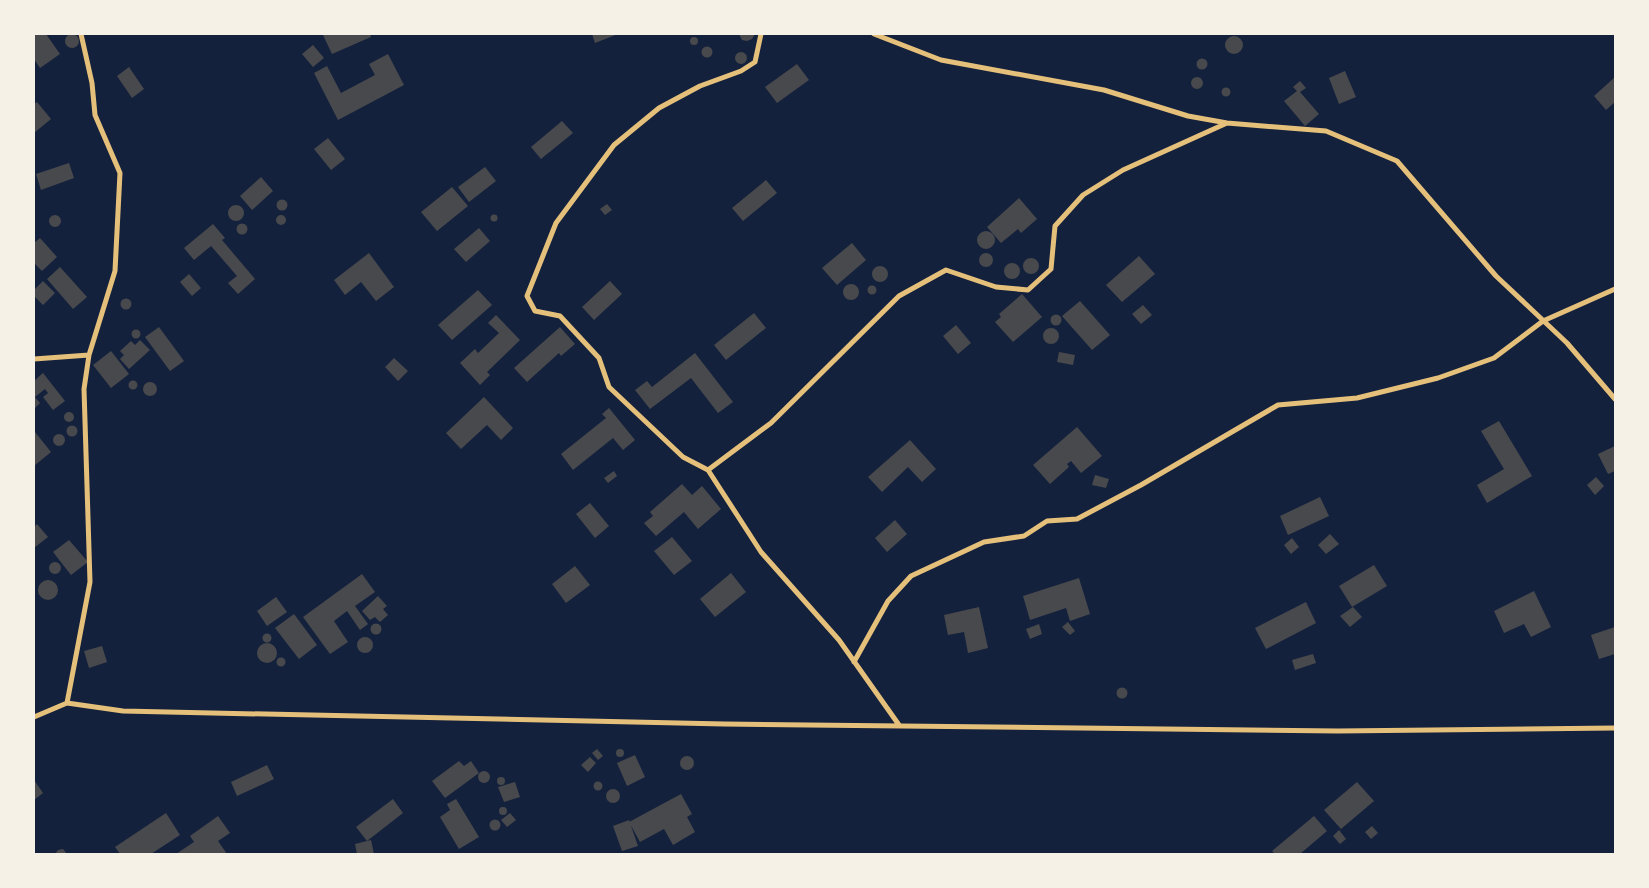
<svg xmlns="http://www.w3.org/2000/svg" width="1649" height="888" font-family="Arial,sans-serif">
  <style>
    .building { fill: #48494c }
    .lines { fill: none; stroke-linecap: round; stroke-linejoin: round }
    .minor { stroke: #e5c07b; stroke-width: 5 }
  </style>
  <rect width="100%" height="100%" fill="#14213d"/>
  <path class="building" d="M65 41a7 7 0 1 1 14 0a7 7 0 1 1-14 0Z
    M34,34H46L60,54L40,68L34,59Z
    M326,34H370L371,37L332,54L323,35Z
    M592,34H618L595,43Z
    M739,34H755L752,39L747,41L742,40Z
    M1225 45a9 9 0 1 1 18 0a9 9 0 1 1-18 0Z
    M690 41a4 4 0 1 1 8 0a4 4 0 1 1-8 0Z
    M313,45L324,58L313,67L302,54Z
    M701.5 52a5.5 5.5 0 1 1 11 0a5.5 5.5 0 1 1-11 0Z
    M735 58a6 6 0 1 1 12 0a6 6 0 1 1-12 0Z
    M388,54L404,85L338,120L314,73L327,66L341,93L375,75L369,64Z
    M1196.5 64a5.5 5.5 0 1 1 11 0a5.5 5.5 0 1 1-11 0Z
    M797,64L809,80L777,103L765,87Z
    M129,67L144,89L132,98L117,76Z
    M1345,71L1356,97L1339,104L1329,78Z
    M1191 83a6 6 0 1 1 12 0a6 6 0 1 1-12 0Z
    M1615,77V102L1606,110L1594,96Z
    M1300,81L1306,88L1300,92L1319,114L1305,126L1284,101L1297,91L1293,87Z
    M1221.5 92a4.5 4.5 0 1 1 9 0a4.5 4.5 0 1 1-9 0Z
    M37,102L51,119L34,133V104Z
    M562,121L573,133L541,159L531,147Z
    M328,138L345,159L331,170L314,149Z
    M69,163L74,178L41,190L36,174Z
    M485,167L496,181L469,202L458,187Z
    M261,177L273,191L252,210L240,196Z
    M766,180L777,193L743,221L732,208Z
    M452,187L468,206L437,231L421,212Z
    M1019,198L1037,219L1021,233L1018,229L1001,243L987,227Z
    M276.5 205a5.5 5.5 0 1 1 11 0a5.5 5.5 0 1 1-11 0Z
    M607,204L612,210L605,215L600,209Z
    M228 213a8 8 0 1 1 16 0a8 8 0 1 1-16 0Z
    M490.5 218a3.5 3.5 0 1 1 7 0a3.5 3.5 0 1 1-7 0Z
    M49 221a6 6 0 1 1 12 0a6 6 0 1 1-12 0Z
    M276 220a5 5 0 1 1 10 0a5 5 0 1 1-10 0Z
    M236.5 229a5.5 5.5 0 1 1 11 0a5.5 5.5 0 1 1-11 0Z
    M213,224L225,238L222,240L255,279L238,294L228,283L237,276L211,246L194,260L184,248Z
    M479,228L490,241L466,262L454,249Z
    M977 240a9 9 0 1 1 18 0a9 9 0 1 1-18 0Z
    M40,238L57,257L42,271L34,263V243Z
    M852,243L866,260L837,285L822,268Z
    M979 260a7 7 0 1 1 14 0a7 7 0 1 1-14 0Z
    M369,253L394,287L376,301L361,282L345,295L334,280Z
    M1139,256L1155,274L1122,302L1106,285Z
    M1023 266a8 8 0 1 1 16 0a8 8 0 1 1-16 0Z
    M1004 271a8 8 0 1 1 16 0a8 8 0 1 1-16 0Z
    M872 274a8 8 0 1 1 16 0a8 8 0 1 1-16 0Z
    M60,267L87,297L73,309L47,279Z
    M189,274L201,288L192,296L180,282Z
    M43,281L55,293L43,305L34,296V290Z
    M610,281L622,294L594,320L582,307Z
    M843 292a8 8 0 1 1 16 0a8 8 0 1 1-16 0Z
    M867.5 290a4.5 4.5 0 1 1 9 0a4.5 4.5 0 1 1-9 0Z
    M478,290L492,305L452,340L438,325Z
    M1022,294L1042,317L1013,342L995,322L1001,317L999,314Z
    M120.5 304a5.5 5.5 0 1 1 11 0a5.5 5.5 0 1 1-11 0Z
    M1080,301L1110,335L1092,350L1062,316Z
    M1143,305L1152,315L1141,324L1132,314Z
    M754,313L766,328L726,360L714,345Z
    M1050.5 320a5.5 5.5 0 1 1 11 0a5.5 5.5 0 1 1-11 0Z
    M496,315L520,340L487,372L490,375L480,385L460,363L475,349L478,353L499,333L488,323Z
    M956,325L971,343L958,354L943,336Z
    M159,327L184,361L170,371L145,337Z
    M560,327L575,344L561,356L559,353L527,382L514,368Z
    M1043 336a8 8 0 1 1 16 0a8 8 0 1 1-16 0Z
    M131.5 334a4.5 4.5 0 1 1 9 0a4.5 4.5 0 1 1-9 0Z
    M140,340L150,350L129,369L120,359L124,355L120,351L131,341L135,345Z
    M111,351L129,374L111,388L93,365Z
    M1059,352L1075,355L1073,365L1057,362Z
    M695,353L733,402L718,413L691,378L650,409L635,390L647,381L652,387Z
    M394,358L408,371L398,381L385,367Z
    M43,373L65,401L53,410L43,397L48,393L45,389L35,397L40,403L34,409V381Z
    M128.5 385a4.5 4.5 0 1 1 9 0a4.5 4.5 0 1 1-9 0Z
    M143 389a7 7 0 1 1 14 0a7 7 0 1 1-14 0Z
    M484,397L513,428L501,440L487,425L461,449L446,433Z
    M609,408L635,440L623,450L613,438L573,470L561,454L606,418L602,414Z
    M64 417a5 5 0 1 1 10 0a5 5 0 1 1-10 0Z
    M1499,421L1532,476L1487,503L1477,485L1504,469L1481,431Z
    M66.5 431a5.5 5.5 0 1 1 11 0a5.5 5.5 0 1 1-11 0Z
    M1077,427L1102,456L1081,473L1071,461L1067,464L1069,467L1050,484L1033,465Z
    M35,432L51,452L34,466V433Z
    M53 440a6 6 0 1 1 12 0a6 6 0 1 1-12 0Z
    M910,440L936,469L922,482L908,467L882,492L868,477Z
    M1615,446V471L1608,474L1598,454Z
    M614,471L617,476L608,483L604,478Z
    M1095,475L1109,479L1106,488L1092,485Z
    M1596,477L1604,486L1595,495L1587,485Z
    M682,484L692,495L702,486L721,509L698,529L684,512L656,536L644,523L653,516L650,512Z
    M1320,497L1329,516L1288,535L1280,516Z
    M590,503L609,526L595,538L576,514Z
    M895,520L907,534L887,552L875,538Z
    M37,524L48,537L34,548V527Z
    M1330,534L1339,544L1326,554L1318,545Z
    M672,537L692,561L674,575L654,551Z
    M1292,538L1299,547L1291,554L1284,545Z
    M69,540L88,562L71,575L53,552Z
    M49 568a6 6 0 1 1 12 0a6 6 0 1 1-12 0Z
    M1374,565L1387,586L1352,607L1339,586Z
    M575,566L590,585L566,603L552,584Z
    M731,573L746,592L715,617L700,599Z
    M362,574L375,592L355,606L368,624L360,630L347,611L334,621L348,642L330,654L303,617Z
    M1079,578L1090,614L1070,621L1066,608L1030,620L1023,596Z
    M38 590a10 10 0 1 1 20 0a10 10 0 1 1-20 0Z
    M1534,591L1551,627L1531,637L1524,624L1504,633L1494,611Z
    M378,596L387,606L383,609L388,615L380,622L375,617L370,620L362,611Z
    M276,597L287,612L267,626L257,611Z
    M1306,602L1316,623L1266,649L1255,628Z
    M979,607L988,648L968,653L964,632L948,635L944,615Z
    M1353,607L1362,617L1350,627L1340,616Z
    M294,614L317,645L299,659L275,628Z
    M1068,622L1075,631L1070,635L1062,627Z
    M370.5 629a5.5 5.5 0 1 1 11 0a5.5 5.5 0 1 1-11 0Z
    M1039,624L1042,634L1030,639L1026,629Z
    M1615,627V654L1599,659L1591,635Z
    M262.5 638a4.5 4.5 0 1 1 9 0a4.5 4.5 0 1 1-9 0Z
    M357 645a8 8 0 1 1 16 0a8 8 0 1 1-16 0Z
    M257 653a10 10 0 1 1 20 0a10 10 0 1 1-20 0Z
    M102,646L107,662L89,668L84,651Z
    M1313,654L1316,663L1295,670L1292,660Z
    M276.5 662a4.5 4.5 0 1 1 9 0a4.5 4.5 0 1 1-9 0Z
    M1116.5 693a5.5 5.5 0 1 1 11 0a5.5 5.5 0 1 1-11 0Z
    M616 753a4 4 0 1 1 8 0a4 4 0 1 1-8 0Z
    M597,749L603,756L598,760L592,753Z
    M635,755L645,777L627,786L617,763Z
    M680 763a7 7 0 1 1 14 0a7 7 0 1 1-14 0Z
    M590,757L596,763L588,772L581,765Z
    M459,761L464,766L471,761L479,773L445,798L432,781Z
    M267,765L274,779L237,796L231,782Z
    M478 777a6 6 0 1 1 12 0a6 6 0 1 1-12 0Z
    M497 781a4 4 0 1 1 8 0a4 4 0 1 1-8 0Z
    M34,780L43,793L34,800Z
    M593.5 786a4.5 4.5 0 1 1 9 0a4.5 4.5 0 1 1-9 0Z
    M515,782L520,797L504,802L498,787Z
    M1357,782L1374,801L1341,829L1324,810Z
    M606 796a7 7 0 1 1 14 0a7 7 0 1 1-14 0Z
    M681,794L692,814L687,817L695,832L673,845L664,829L640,842L629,822Z
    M393,799L403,813L367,841L356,827Z
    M456,799L479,837L459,849L440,817L450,810L447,804Z
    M499 811a4 4 0 1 1 8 0a4 4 0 1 1-8 0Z
    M166,813L180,835L151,854H120L115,847Z
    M510,813L516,820L507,827L501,820Z
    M218,816L230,833L218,841L227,854H176L194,842L190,836Z
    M1314,816L1327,831L1300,854H1275L1272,851Z
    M489.5 825a5.5 5.5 0 1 1 11 0a5.5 5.5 0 1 1-11 0Z
    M629,820L638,846L622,851L613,826Z
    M1372,826L1378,833L1371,839L1365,832Z
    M1339,830L1346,839L1340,844L1333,836Z
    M371,840L374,854H357L355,844Z
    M63,849L67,854H55L58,850Z"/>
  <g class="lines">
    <path class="minor" d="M761,34L755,62L741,71L700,86L659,108L614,145L556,223L527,296L535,311L560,316L599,358L609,387L683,457L708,470L771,423L899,296L946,270L996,287L1028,290L1051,269L1055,226L1083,195L1123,170L1227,123
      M874,34L941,60L1104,90L1188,116L1227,123L1326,131L1397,161L1496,276L1567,343L1615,399
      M34,359L89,355
      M708,470L761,552L839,640L899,725
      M854,662L888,601L911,576L984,542L1024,536L1047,521L1077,519L1141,485L1278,405L1357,398L1438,378L1494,358L1543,321L1615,289
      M67,703L90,582L84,389L89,355L115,271L120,173L95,115L92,83L81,34
      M34,717L67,703L123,711L724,724L1338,731L1615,728"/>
  </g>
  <rect width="1649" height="888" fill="none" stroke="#f6f1e7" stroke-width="70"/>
</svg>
